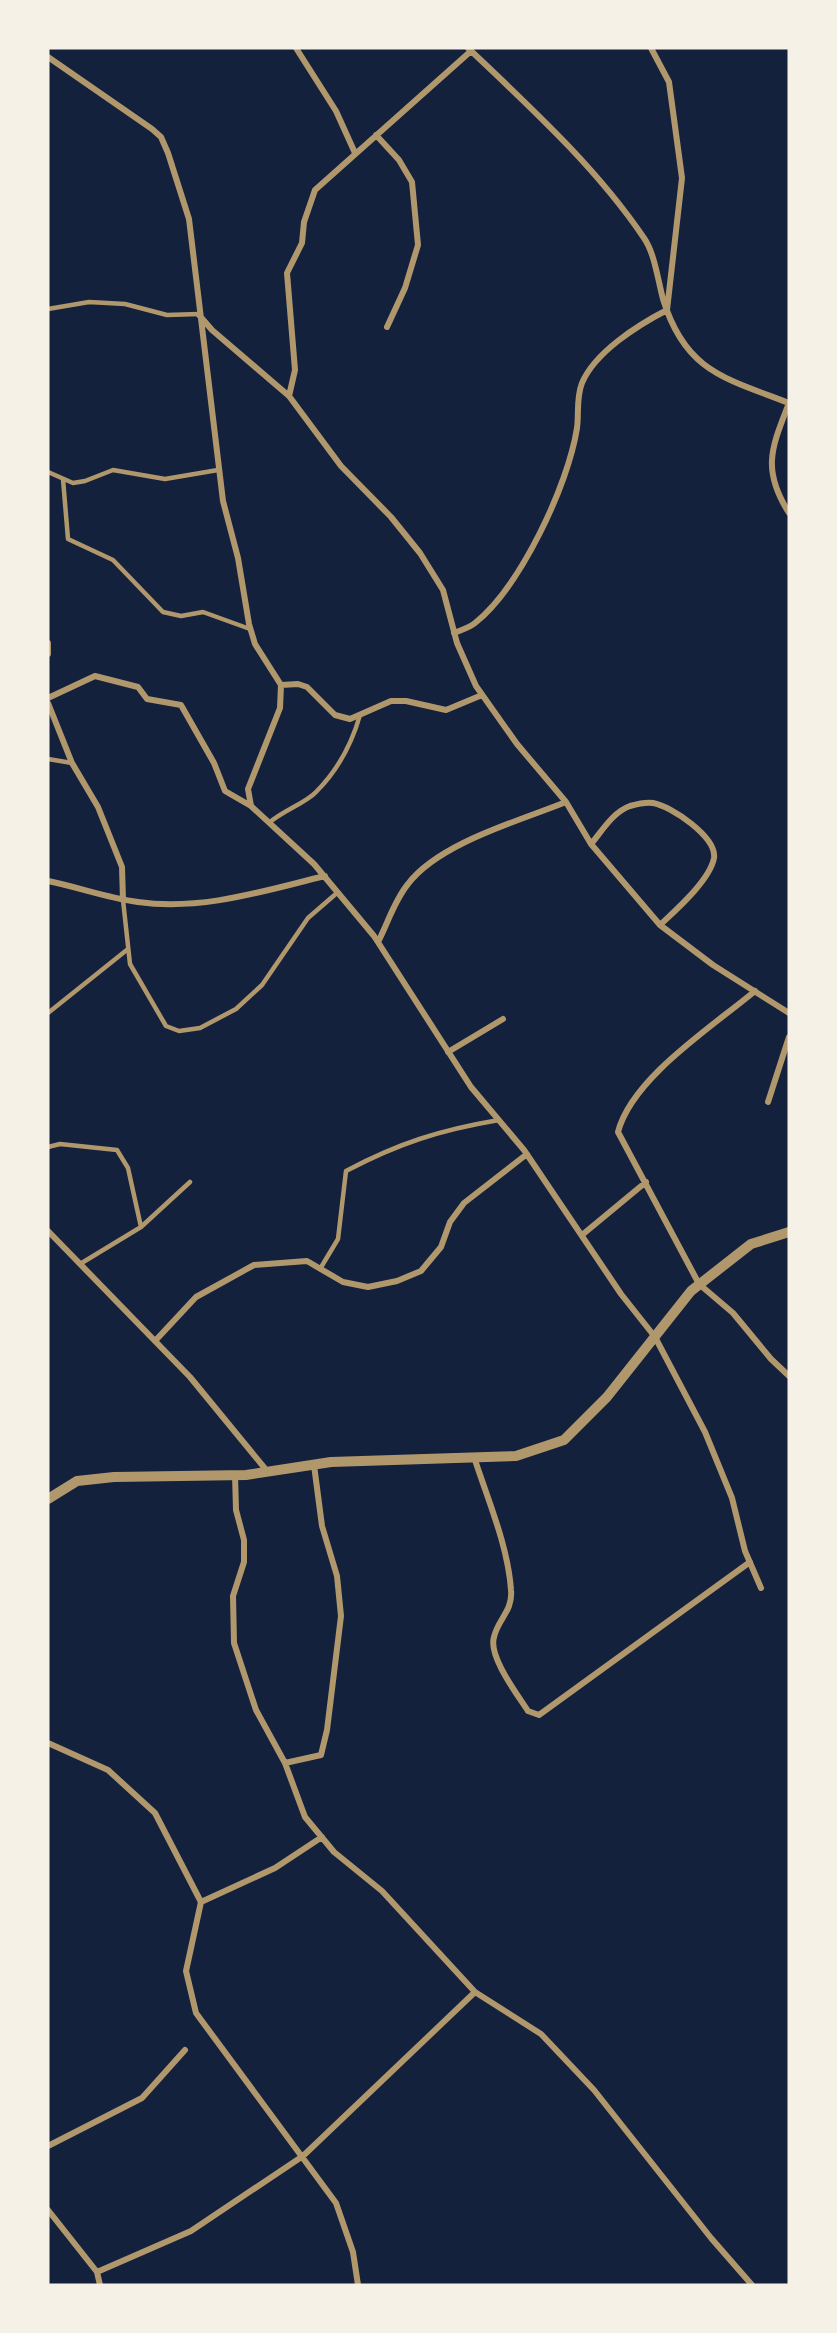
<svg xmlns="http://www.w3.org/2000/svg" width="837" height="2333" font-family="'Playfair Display',serif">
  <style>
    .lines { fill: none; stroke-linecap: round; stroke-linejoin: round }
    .service { stroke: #b1986c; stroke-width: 4.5 }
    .minor { stroke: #b1986c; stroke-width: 6 }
    .tertiary { stroke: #b1986c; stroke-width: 10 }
  </style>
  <rect width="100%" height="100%" fill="#14213d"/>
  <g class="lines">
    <path class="service" d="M48,309L89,302L125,304L167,315L199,314
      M48,472L73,483L85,481L113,470L165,479L218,470
      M63,479L68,539L113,560L163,612L181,616L203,612L250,629
      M48,759L72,763
      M269,823C282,811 306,803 316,792C337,771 352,743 360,715
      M123,900L130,964L166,1026L179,1031L200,1028L236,1009L262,985L308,918L338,892
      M48,1013L128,949
      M48,1147L60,1144L117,1150L128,1168L141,1227
      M80,1264L141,1227L190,1182
      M320,1269L338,1239L346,1171C399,1143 440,1130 499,1120"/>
    <path class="minor" d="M296,48L336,111L355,153
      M468,48C530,107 596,167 644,238C655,254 658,281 663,299C685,371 724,378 789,403
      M48,57L152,129L161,137L168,153L189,219L223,501L238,558L249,624L255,644L281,685L280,708L248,789L251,806L314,864L374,936L471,1087L524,1150L621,1294L655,1337L705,1432L732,1498L745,1551L761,1588
      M376,135L399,160L412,182L418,245L405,288L387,327
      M199,315L212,330L289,396L341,466L391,517L420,553L443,590L457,643L476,686L517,744L566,802L591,844L660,925L713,965L789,1013
      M289,396L295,370L287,273L302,243L304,222L315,190L471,51
      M789,403C772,447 761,469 789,513
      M454,633C461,630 469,628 475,623C520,587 568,486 577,428C579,414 576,398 582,383C595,352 638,325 667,310L682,178L669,82L651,48
      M48,643V654
      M281,685L298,684L307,687L335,715L350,719L391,701H406L446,710L482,695
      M48,698L95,676L138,687L147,699L181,705L214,763L225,791L251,806
      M48,703L72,763L98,807L122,867L123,900
      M591,844C602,831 613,812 630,806C637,804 646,802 653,803C671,806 717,837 714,858C710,880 676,910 660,925
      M48,881C78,887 107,898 138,902C202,911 263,891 325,876
      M378,942C388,923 394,901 408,884C439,843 519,821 566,802
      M755,991C712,1027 632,1078 618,1132L699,1284L733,1313L771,1359L789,1376
      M448,1052L503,1019
      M768,1102L789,1037
      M48,1231L190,1377L267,1471
      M582,1235L646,1182
      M155,1341L196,1297L254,1265L307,1261L343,1282L368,1287L397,1281L421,1271L441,1247L450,1222L464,1203L527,1154
      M474,1457C488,1500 508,1546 511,1590C513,1611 498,1619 494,1637C488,1656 517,1694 528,1711L539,1715L750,1562
      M235,1475L236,1510L244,1540V1562L233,1596L234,1643L256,1710L285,1763L305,1817L334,1852L382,1891L475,1992L541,2034L594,2090L711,2238L752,2285
      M48,1743L108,1770L155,1813L201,1902L186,1971L196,2013L336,2203L353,2252L358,2285
      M285,1763L321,1755L327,1730L341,1616L337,1576L322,1526L314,1465
      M201,1902L275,1868L322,1837
      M48,2146L142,2098L185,2050
      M48,2210L97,2272L100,2285
      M97,2272L191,2231L303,2156L475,1992"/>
    <path class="tertiary" d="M48,1499L77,1481L114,1477L246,1475L331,1462L516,1456L564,1440L607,1397L691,1291L751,1244L789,1232"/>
  </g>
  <rect width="837" height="2333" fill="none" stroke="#f6f1e7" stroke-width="99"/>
</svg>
